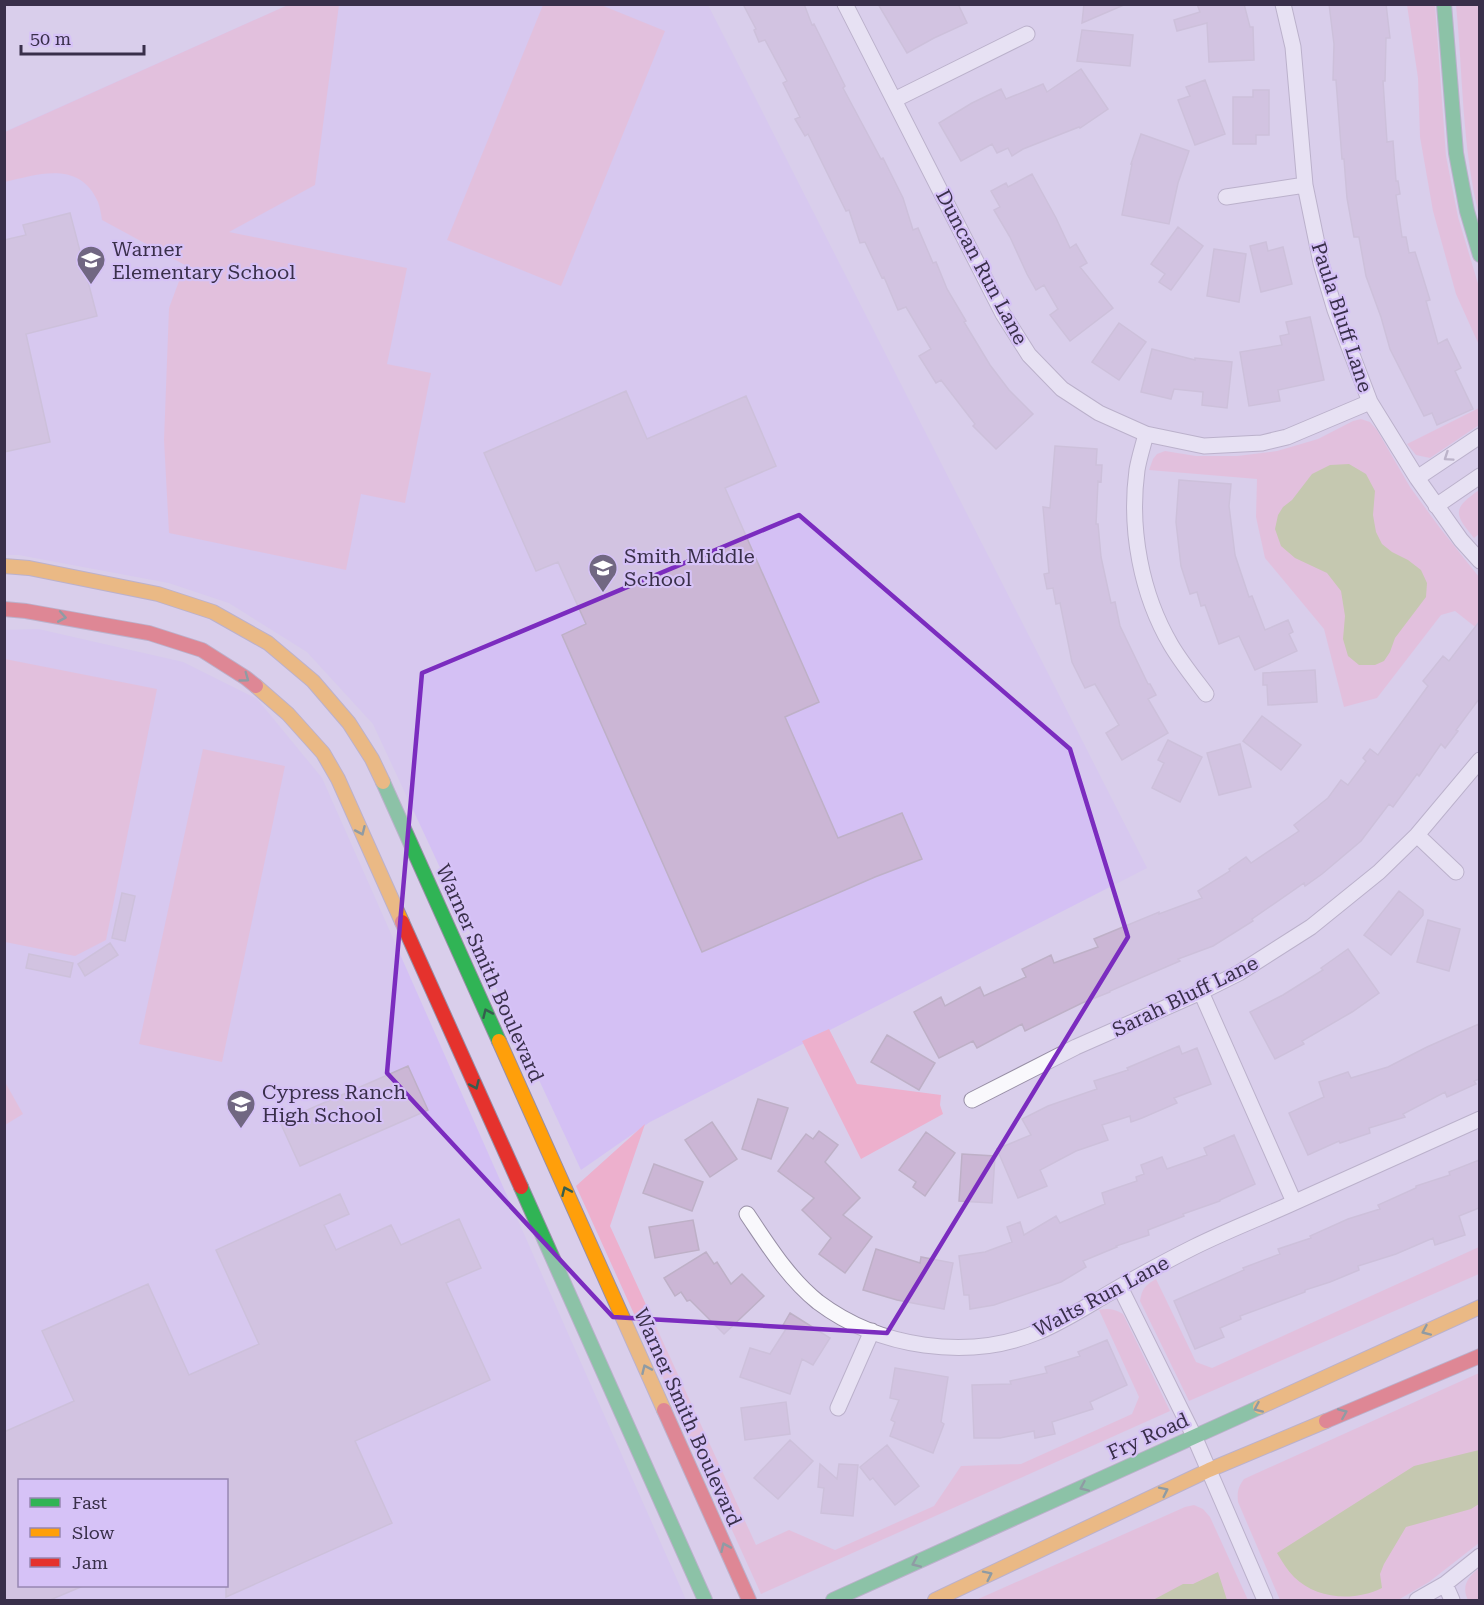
<svg xmlns="http://www.w3.org/2000/svg" width="1484" height="1605" font-family="'Roboto Serif',serif">
  <style>
    .built { fill: #d4c0f4; fill-rule: evenodd }
    .green { fill: #edb0cd }
    .water { fill: #aec068 }
    .building { fill: #cbb6d5; stroke: #beb0c7; stroke-width: 1.5 }
    .lines { fill: none; stroke-linecap: round; stroke-linejoin: round }
    .street-casing { stroke: #978ea5; stroke-width: 17 }
    .fast-casing { stroke: #978ea5; stroke-width: 16 }
    .slow-casing { stroke: #978ea5; stroke-width: 16 }
    .jam-casing { stroke: #978ea5; stroke-width: 16 }
    .street { stroke: #f9f8fc; stroke-width: 15 }
    .fast { stroke: #30b455; stroke-width: 14 }
    .slow { stroke: #ff9f0a; stroke-width: 14 }
    .jam { stroke: #e5322d; stroke-width: 14 }
    .oneway { stroke: #9994a3 }
    .oneway2 { stroke: #365e4e }
    .marked { fill: none; stroke: #7b2cbf; stroke-width: 4.5; stroke-linejoin: round }
    .labels { text-anchor: middle; stroke-width: 4.5; stroke-linejoin: round; paint-order: stroke }
    .poi-label { font-size: 20px; fill: #392f4a; stroke: #d6c2f7; text-anchor: start }
    .street-label { font-size: 20px; fill: #392f4a; stroke: #d6c2f7 }
  </style>
  <rect width="100%" height="100%" fill="#d9ceeb"/>
  <path class="built" d="M288,5H708L1147,868L650,1122L581,1170L373,724L307,652L229,603L169,583L19,555H5L4,132Z
    M38,629L183,662L257,699L322,778L686,1600H5L4,630ZM20,1480H226V1586H20Z"/>
  <path class="green" d="M288,5H339L315,185L229,232L407,268L387,364L431,373L405,503L361,494L346,570L169,533L164,440L169,308L185,265L102,220C101,214 100,207 98,202C80,160 38,174 5,182V132Z
    M543,5H601L665,31L561,286L447,240Z
    M1407,5H1435L1446,156L1458,217L1479,287V345L1456,294L1433,211L1420,137L1418,78Z
    M1456,5H1479V215C1462,147 1463,75 1456,5Z
    M1479,408V425L1430,458L1416,455L1407,444Z
    M1361,419L1370,422L1377,430L1410,487L1440,528L1479,577V630L1455,611L1441,615L1377,698L1344,707L1324,629L1265,558L1256,517L1257,479L1149,470L1153,459L1157,454L1165,451L1196,456H1237L1277,451L1318,439L1353,421Z
    M1479,490V534L1474,538C1454,514 1452,509 1479,490Z
    M5,659L157,689L106,940L75,956L5,942Z
    M203,749L285,766L222,1062L139,1044Z
    M829,1029L857,1084L941,1095L940,1105L943,1114L861,1159L802,1041Z
    M5,1082L23,1114L5,1125H4Z
    M645,1124L610,1226L756,1545L789,1530L835,1550L934,1506L961,1466L1021,1464L1132,1414L1139,1397L1099,1310C1108,1308 1115,1309 1123,1314L1170,1411L761,1594L576,1186Z
    M1479,1247V1274L1189,1401L1140,1301C1142,1289 1145,1285 1156,1279L1196,1362L1212,1368Z
    M1479,1373V1543L1429,1582L1398,1600H1280L1238,1502C1237,1492 1238,1487 1244,1479Z
    M1194,1505L1203,1509L1210,1517L1248,1600H976L1185,1507Z
    M1479,1568V1600H1468C1461,1586 1468,1577 1479,1568Z"/>
  <path class="water" d="M1349,464L1366,474L1375,491L1373,515L1376,532L1382,544L1392,552L1408,560L1421,570L1427,583L1426,597L1395,638L1390,652L1384,661L1375,665H1359L1348,656L1343,639L1345,616L1341,591L1327,573L1295,558L1281,546L1275,529L1278,515L1283,507L1292,500L1312,474L1330,465Z
    M1479,1450V1504L1471,1509L1406,1527L1384,1564L1380,1574L1382,1588C1354,1602 1316,1599 1294,1577C1287,1570 1282,1561 1277,1553L1414,1466Z
    M1218,1572L1227,1600H1153L1183,1584H1193Z"/>
  <path class="building" d="M743,4H804L812,25L814,24L845,86L843,88L881,159L883,158L903,198L913,230L918,228L933,263L936,262L947,289L966,321L964,322L990,365L1009,390L1033,414L996,449L973,426L975,424L941,380L936,383L919,356L931,349L906,307L898,310L884,277L882,278L865,242L860,243L849,210L846,211L808,134L805,136L795,119L800,117L783,83L787,81L765,40L759,42L754,30L756,29Z
    M878,4H958L967,23L934,38L907,53Z
    M1084,4H1126L1082,23Z
    M1197,4H1244L1250,27H1253L1254,60L1209,62L1207,23L1177,31L1174,20L1200,12Z
    M1329,4H1386L1390,38H1386L1385,81H1383L1387,142L1393,141L1396,181H1398L1400,194L1396,195L1402,237H1406L1409,253L1415,252L1430,300L1426,301L1438,344L1447,339L1461,368L1455,371L1473,409L1437,425L1432,413L1424,416L1390,349L1381,317L1366,276L1359,237H1354L1347,198L1344,159H1342L1336,80H1333L1334,44Z
    M1082,30L1133,35L1130,66L1077,61Z
    M1081,69L1108,109L1080,128L1079,127L1023,149L1012,156L1008,148L997,153L992,144L961,161L939,123L972,103L1001,89L1006,99L1043,84L1047,92Z
    M1205,80L1225,134L1195,145L1178,100L1190,96L1186,87Z
    M1253,90H1269V135H1256V144H1233V97H1253Z
    M1141,134L1189,151L1178,183L1169,224L1122,215L1132,164H1131Z
    M1032,174L1056,218L1070,248L1076,244L1087,263L1080,267L1113,308L1070,341L1050,315L1058,309L1044,285L1036,290L1027,274L1010,237L994,210L1000,207L991,191L1006,183L1008,187Z
    M70,213L97,316L26,334L50,442L4,452V240L26,235L23,225Z
    M1178,227L1203,246L1171,290L1159,282L1165,274L1151,264Z
    M1266,242L1268,251L1283,247L1292,284L1261,292L1250,246Z
    M1214,249L1246,254L1239,302L1207,296Z
    M1310,317L1324,380L1278,390L1280,401L1249,406L1240,352L1282,345L1280,336L1289,334L1286,322Z
    M1119,323L1146,342L1119,380L1092,362Z
    M1152,349L1195,360V358L1232,362L1227,408L1202,405L1203,392L1174,389L1171,399L1141,392Z
    M626,391L647,439L746,396L776,466L725,488L819,702L785,717L838,838L902,813L922,859L875,877L702,952L562,635L586,624L558,562L536,571L484,453Z
    M1055,446L1097,449L1096,465H1102L1101,482L1098,481L1096,524H1098L1101,557L1111,603L1115,602L1120,626L1148,684H1150L1156,695L1148,699L1168,733L1122,760L1106,733L1119,725L1095,684L1085,688L1072,662L1060,603L1056,604L1053,588L1047,589L1044,574L1049,573L1043,507L1050,508Z
    M1179,480L1231,484L1229,506L1235,555L1249,597L1252,596L1265,630L1288,620L1293,632L1289,634L1297,651L1255,670L1239,636L1219,644L1205,605L1201,606L1197,592L1190,594L1181,566L1176,522Z
    M1479,622V699L1456,730L1458,731L1445,748L1441,744L1419,776L1417,774L1393,807L1389,804L1361,841L1322,874L1305,886L1304,883L1252,919L1253,921L1213,946L1178,959L1180,961L1110,991V992L1082,1003L1025,1031L1022,1024L977,1048L973,1041L939,1058L914,1012L941,997L945,1006L980,987L984,996L1026,977L1022,969L1051,955L1054,963L1098,947L1094,939L1159,912V914L1202,898L1198,891L1230,871L1229,869L1246,857L1251,863L1299,831L1294,825L1328,798L1341,780L1348,785L1366,761L1363,758L1370,749L1378,755L1428,686L1423,681L1443,656L1449,661Z
    M1315,670L1317,702L1268,705L1267,685H1263V673Z
    M1262,716L1301,745L1281,770L1243,741Z
    M1168,740L1202,757L1180,802L1152,788L1164,763L1158,760Z
    M1240,744L1251,787L1219,795L1207,753Z
    M1399,891L1423,910V915L1391,955L1364,935Z
    M122,893L135,896L125,941L112,938Z
    M1428,920L1460,929L1449,971L1417,962Z
    M110,943L118,955L85,976L78,964Z
    M1348,949L1379,993L1352,1012L1302,1041L1304,1044L1275,1059L1250,1012L1283,995L1323,970L1321,968Z
    M29,954L73,963L70,977L26,968Z
    M1479,1024V1079L1474,1081L1476,1084L1447,1097L1445,1092L1403,1114L1405,1117L1369,1128L1370,1133L1340,1143L1339,1141L1308,1155L1289,1113L1324,1097L1319,1082L1348,1072L1351,1078L1388,1067L1427,1047Z
    M887,1035L935,1063L919,1090L871,1062Z
    M1179,1046L1182,1054L1197,1048L1211,1084L1174,1098L1177,1103L1142,1118L1131,1122L1130,1116L1102,1125L1108,1140L1076,1151L1040,1170L1047,1186L1018,1198L997,1149L1031,1135L1022,1119L1048,1106L1097,1089L1094,1081L1128,1070L1127,1068Z
    M408,1066L428,1110L300,1166L280,1122Z
    M758,1099L788,1108L771,1159L742,1149Z
    M712,1122L737,1159L710,1177L685,1140Z
    M819,1131L838,1145L825,1162L860,1198L843,1215L872,1237L845,1273L819,1254L831,1238L802,1210L814,1198L778,1171L806,1134L813,1139Z
    M926,1132L955,1153L925,1196L913,1187L916,1182L899,1170Z
    M1234,1135L1255,1184L1220,1200V1201L1183,1214L1184,1216L1148,1230L1149,1235L1116,1246L1117,1247L1083,1261L1086,1267L1061,1282L994,1305L970,1309L969,1295H964L959,1256L985,1252L1012,1242L1007,1227L1020,1222L1024,1235L1056,1216L1060,1223L1105,1204L1102,1193L1137,1181L1136,1177L1144,1174L1141,1165L1162,1157L1167,1169L1207,1155L1204,1148Z
    M962,1154L995,1156L992,1203L959,1201Z
    M1479,1160V1208L1459,1216L1465,1235L1435,1245L1433,1238L1396,1254L1358,1266L1359,1270L1330,1282L1305,1290V1292L1240,1316L1241,1319L1220,1328L1224,1337L1195,1349L1174,1301L1244,1270L1243,1268L1280,1254L1278,1249L1311,1238L1310,1236L1348,1219L1380,1209L1378,1205L1416,1188V1186L1450,1175L1449,1172Z
    M654,1164L703,1182L692,1211L643,1193Z
    M340,1194L349,1214L324,1225L336,1250L391,1225L401,1245L459,1219L481,1268L446,1283L490,1380L355,1441L392,1523L226,1597V1480H20V1586H83L50,1600H4V1432L74,1401L42,1331L148,1284L189,1375L259,1344L216,1250Z
    M693,1220L699,1250L655,1258L649,1227Z
    M876,1249L920,1263L921,1257L953,1263L944,1309L897,1300L863,1290Z
    M706,1252L714,1264L717,1262L731,1284L742,1274L764,1296L724,1334L690,1300L687,1301L681,1292L675,1296L664,1278Z
    M790,1313L830,1338L813,1365L802,1359L790,1394L740,1377L750,1348L770,1354L786,1329L782,1327Z
    M1107,1340L1127,1385L1090,1402L1093,1409L1052,1422L1055,1434L1035,1438L1034,1431L1000,1438H974L972,1385L1011,1384L1010,1381L1047,1373L1045,1367L1080,1356L1078,1352Z
    M895,1368L948,1377L941,1422L944,1424L933,1453L890,1436L895,1422L891,1420L899,1400L890,1398Z
    M786,1402L790,1434L745,1440L741,1408Z
    M790,1440L813,1461L778,1499L754,1478Z
    M887,1445L919,1486L895,1505L873,1478L870,1480L860,1467Z
    M820,1464L837,1479L839,1464L858,1465L853,1516L821,1513L824,1488L818,1487Z"/>
  <g class="lines">
    <g class="street-casing">
      <path id="street" d="M845,4L1003,314L1029,355L1062,389L1099,413L1146,434L1204,446L1262,443L1287,437L1370,402
        M1283,4L1293,47L1305,185L1321,263L1335,310L1370,402L1417,478L1461,540L1480,561
        M894,100L1027,34
        M1226,197L1305,185
        M1146,434C1143,446 1139,458 1137,470C1129,529 1141,594 1171,645C1181,662 1194,678 1206,694
        M1417,478L1480,436
        M1436,506L1480,476
        M1417,835L1456,872
        M1201,992L1294,1202
        M972,1100L1076,1047L1201,992L1239,973L1311,927L1379,872L1417,835L1480,760
        M747,1214C768,1245 788,1278 818,1302C879,1348 968,1361 1038,1332C1062,1322 1084,1308 1106,1295C1135,1278 1164,1262 1194,1247C1226,1231 1260,1218 1293,1203C1355,1175 1417,1147 1480,1119
        M1120,1287L1194,1436L1265,1600
        M838,1408L872,1331
        M1445,1584L1452,1600
        M1417,1600L1445,1584L1480,1556"/>
    </g>
    <g class="fast-casing">
      <path id="fast" d="M1444,4L1456,153L1467,211L1480,255
        M383,782L499,1041
        M521,1187L705,1600
        M833,1600L1260,1407"/>
    </g>
    <g class="slow-casing">
      <path id="slow" d="M4,566L29,568L158,594L213,612L268,643L313,681L349,723L372,759L383,782
        M256,686L288,714L323,753L338,779L402,922
        M499,1041L664,1410
        M1260,1407L1480,1307
        M935,1600L1209,1470L1326,1421"/>
    </g>
    <g class="jam-casing">
      <path id="jam" d="M4,609L26,611L149,633L202,650L246,678L256,686
        M402,922L521,1187
        M664,1410L749,1600
        M1326,1421L1480,1356"/>
    </g>
    <use href="#street" class="street"/>
    <use href="#fast" class="fast"/>
    <use href="#slow" class="slow"/>
    <use href="#jam" class="jam"/>
  </g>
  <defs><path id="oneway-chevron" d="M-2-3.5L2.5 0L-2 3.5" fill="none" stroke-width="1.6" stroke-linecap="round" stroke-linejoin="round" transform="scale(1.5)"/></defs>
  <use class="oneway" href="#oneway-chevron" transform="translate(1448 457) rotate(146)"/>
  <g class="oneway2">
    <use href="#oneway-chevron" transform="translate(62 617) rotate(10)"/>
    <use href="#oneway-chevron" transform="translate(245 678) rotate(36)"/>
    <use href="#oneway-chevron" transform="translate(361 831) rotate(66)"/>
    <use href="#oneway-chevron" transform="translate(487 1013) rotate(-114)"/>
    <use href="#oneway-chevron" transform="translate(475 1085) rotate(66)"/>
    <use href="#oneway-chevron" transform="translate(566 1191) rotate(-114)"/>
    <use href="#oneway-chevron" transform="translate(1426 1331) rotate(156)"/>
    <use href="#oneway-chevron" transform="translate(646 1369) rotate(-114)"/>
    <use href="#oneway-chevron" transform="translate(1258 1408) rotate(156)"/>
    <use href="#oneway-chevron" transform="translate(1343 1413) rotate(-23)"/>
    <use href="#oneway-chevron" transform="translate(1084 1487) rotate(156)"/>
    <use href="#oneway-chevron" transform="translate(1164 1491) rotate(-26)"/>
    <use href="#oneway-chevron" transform="translate(725 1547) rotate(-114)"/>
    <use href="#oneway-chevron" transform="translate(916 1563) rotate(156)"/>
    <use href="#oneway-chevron" transform="translate(988 1575) rotate(-26)"/>
  </g>
  <path d="M0 0H1484V1605H0ZM799,515L1070,749L1128,937L887,1333L613,1317L387,1073L422,673Z" fill="#d9ceeb" fill-opacity=".55" fill-rule="evenodd"/>
  <path class="marked" d="M799,515L1070,749L1128,937L887,1333L613,1317L387,1073L422,673Z"/>
  <defs>
    <g id="school-pin" transform="scale(1.5)"><path d="M0 17L-7.5 6A9.5 9.5 0 1 1 7.5 6Z" fill="#716782" stroke="#d6c2f7"/><path d="M0-5L7-2L0 1L-7-2ZM-4 1L0 2.5L4 1V4Q0 6-4 4Z" fill="#fff"/></g>
  </defs>
  <g fill-rule="evenodd">
    <use href="#school-pin" x="91" y="260"/>
    <use href="#school-pin" x="603" y="568"/>
    <use href="#school-pin" x="241" y="1104"/>
  </g>
  <g class="labels">
    <g class="poi-label">
      <text x="112" y="256">Warner<tspan x="112" dy="23">Elementary School</tspan></text>
      <text x="624" y="563">Smith Middle<tspan x="624" dy="23">School</tspan></text>
      <text x="262" y="1099">Cypress Ranch<tspan x="262" dy="23">High School</tspan></text>
    </g>
    <g class="street-label">
      <text transform="translate(982 267) rotate(62)" y="7">Duncan Run Lane</text>
      <text transform="translate(1342 317) rotate(72)" y="7">Paula Bluff Lane</text>
      <text transform="translate(490 973) rotate(66)" y="7">Warner Smith Boulevard</text>
      <text transform="translate(1185 996) rotate(-26)" y="7">Sarah Bluff Lane</text>
      <text transform="translate(1101 1296) rotate(-28)" y="7">Walts Run Lane</text>
      <text transform="translate(688 1417) rotate(66)" y="7">Warner Smith Boulevard</text>
      <text transform="translate(1148 1436) rotate(-24)" y="7">Fry Road</text>
    </g>
  </g>
  <rect width="1484" height="1605" fill="none" stroke="#392f4a" stroke-width="12"/>
  <rect x="18" y="1479" width="210" height="108" fill="#d6c2f7" stroke="#9787b2" stroke-width="1.5"/>
  <rect x="30" y="1498" width="30" height="9" fill="#30b455" stroke="#9787b2" stroke-width="1.5"/>
  <text x="72" y="1509" font-size="18" fill="#392f4a">Fast</text>
  <rect x="30" y="1528" width="30" height="9" fill="#ff9f0a" stroke="#9787b2" stroke-width="1.5"/>
  <text x="72" y="1539" font-size="18" fill="#392f4a">Slow</text>
  <rect x="30" y="1558" width="30" height="9" fill="#e5322d" stroke="#9787b2" stroke-width="1.5"/>
  <text x="72" y="1569" font-size="18" fill="#392f4a">Jam</text>
  <path d="M21 45v9h123v-9" fill="none" stroke="#392f4a" stroke-width="3"/>
  <text x="30" y="45" font-size="18" fill="#392f4a" stroke="#d6c2f7" stroke-width="4.5" paint-order="stroke">50 m</text>
</svg>
